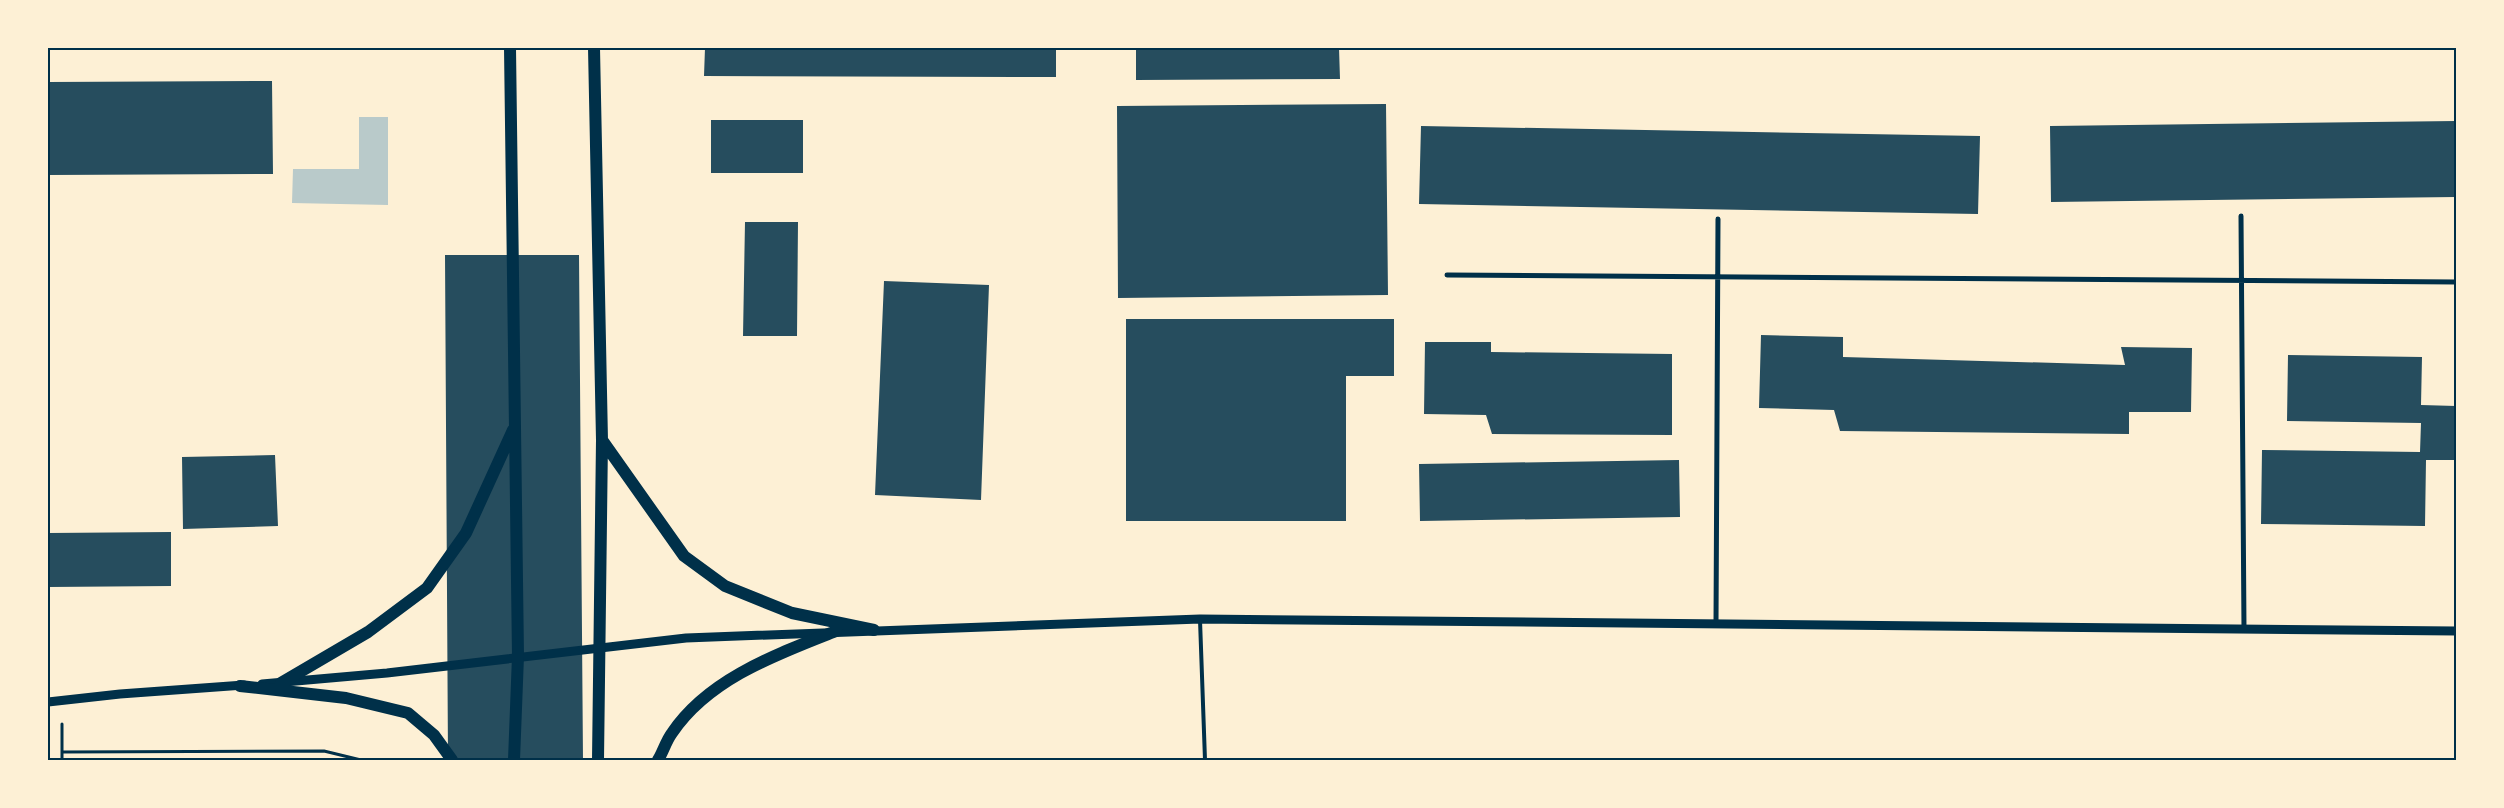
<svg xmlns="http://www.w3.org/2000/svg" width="2504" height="808" font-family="'Crimson Pro',serif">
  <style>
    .green { fill: #b9caca }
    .building { fill: #264d5e }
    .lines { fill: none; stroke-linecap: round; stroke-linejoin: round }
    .path { stroke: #003049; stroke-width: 3 }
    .service { stroke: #003049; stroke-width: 4 }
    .minor { stroke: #003049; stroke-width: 5 }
    .tertiary { stroke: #003049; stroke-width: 9 }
    .primary { stroke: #003049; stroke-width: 12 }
    .neatline { fill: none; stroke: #003049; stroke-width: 2 }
  </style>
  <rect width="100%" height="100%" fill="#fdf0d5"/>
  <path class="green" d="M359,117H388V205L292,203L293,169H359Z"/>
  <path class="building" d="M705,48H1056V77L704,76Z
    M1136,48H1339L1340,79L1136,80Z
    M272,81L273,174L48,175V82Z
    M1386,104L1388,295L1118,298L1117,106Z
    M711,120H803V173H711Z
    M2456,121V197L2051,202L2050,126Z
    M1421,126L1980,136L1978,214L1419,204Z
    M745,222H798L797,336H743Z
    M445,255H579L583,760H448Z
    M884,281L989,285L981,500L875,495Z
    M1126,319H1394V376H1346V521H1126Z
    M1761,335L1843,337V357L2125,365L2121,347L2192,348L2191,412H2129V434L1840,431L1834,410L1759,408Z
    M1425,342H1491V352L1672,354V435L1492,434L1486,415L1424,414Z
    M2288,355L2422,357L2421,405L2456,406V460H2426L2425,526L2261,524L2262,450L2420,452L2421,423L2287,421Z
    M275,455L278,526L183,529L182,457Z
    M1679,460L1680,517L1420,521L1419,464Z
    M171,532V586L49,587V533Z"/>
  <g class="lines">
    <path class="path" d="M62,724V760
      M62,752L324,751L361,760"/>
    <path class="service" d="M1200,620L1205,760"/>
    <path class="minor" d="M2241,216L2244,629
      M1447,275L2456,282
      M1716,624L1718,219"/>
    <path class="tertiary" d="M262,684L387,673L686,638L1200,619L2456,631
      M48,702L120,694L244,685"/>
    <path class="primary" d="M510,48L518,656L514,760
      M594,48L602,440L598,760
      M602,440L684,556L725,586L792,613L874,630
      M281,683L368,632L427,588L466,533L513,430
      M240,686L346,698L408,713L434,735L452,760
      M658,760C663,752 666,741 672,733C709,678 778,654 836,631"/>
  </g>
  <rect width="2504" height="808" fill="none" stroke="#fdf0d5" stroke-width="98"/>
  <rect x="49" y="49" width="2406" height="710" class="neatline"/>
</svg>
